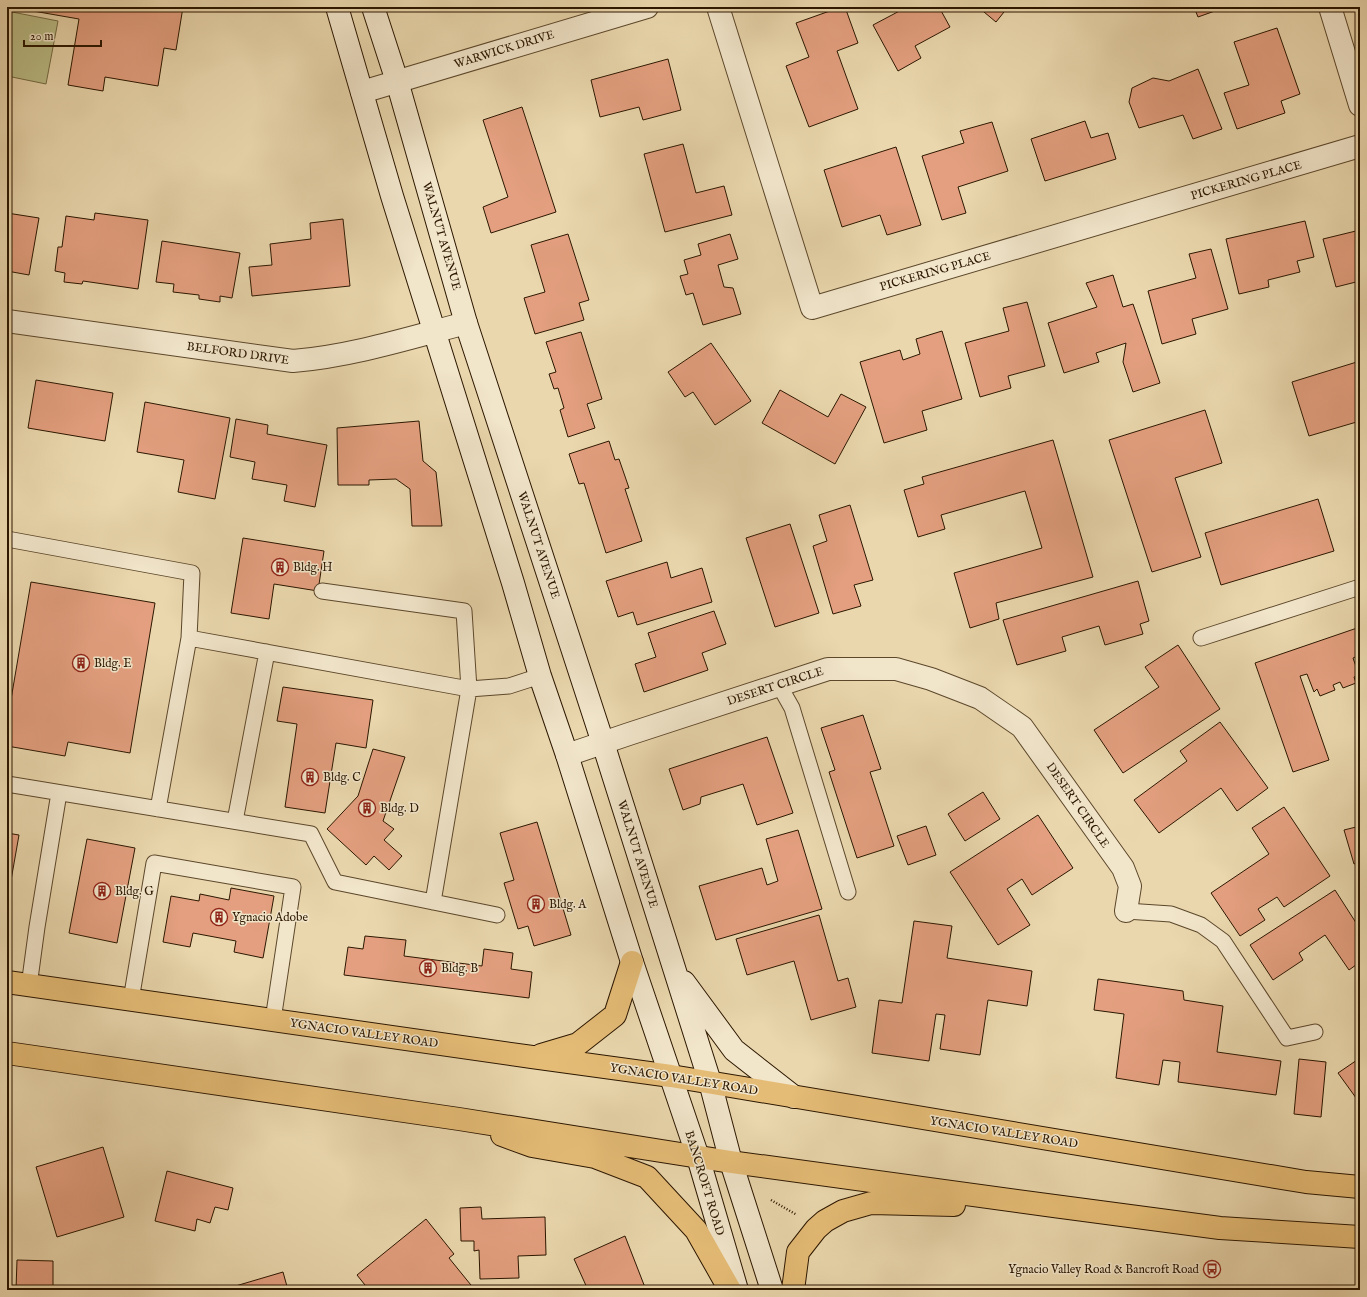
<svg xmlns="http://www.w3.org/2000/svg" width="1367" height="1297" font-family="'IM FELL English',serif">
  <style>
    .green { fill: #bbbd86; stroke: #746a43 }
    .building { fill: #e39f7f; stroke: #2c1700 }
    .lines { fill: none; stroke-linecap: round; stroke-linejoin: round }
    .lane-casing { stroke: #5c472b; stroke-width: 17 }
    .street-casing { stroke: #5c472b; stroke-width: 24 }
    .secondary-casing { stroke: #2c1700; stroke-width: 24 }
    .highway-casing { stroke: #2c1700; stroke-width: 24 }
    .path { stroke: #2c1700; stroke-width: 2.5; stroke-dasharray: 1 2; stroke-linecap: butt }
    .lane { stroke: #f1e5ca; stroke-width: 15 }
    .street { stroke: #f1e5ca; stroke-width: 22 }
    .secondary { stroke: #f1e5ca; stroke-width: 22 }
    .highway { stroke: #e5bc76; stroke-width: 22 }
    .labels { text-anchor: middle; stroke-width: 3; stroke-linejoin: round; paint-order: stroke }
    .street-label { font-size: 12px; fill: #2c1700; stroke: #f1e5ca }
    .poi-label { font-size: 12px; fill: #2c1700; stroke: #f1e5ca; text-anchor: start }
  </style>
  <rect width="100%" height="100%" fill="#ead7ad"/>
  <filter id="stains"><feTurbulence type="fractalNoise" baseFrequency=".005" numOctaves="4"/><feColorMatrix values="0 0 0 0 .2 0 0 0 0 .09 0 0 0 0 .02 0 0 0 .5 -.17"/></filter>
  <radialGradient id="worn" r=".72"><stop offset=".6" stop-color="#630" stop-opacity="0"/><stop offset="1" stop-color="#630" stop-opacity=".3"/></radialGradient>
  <path class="green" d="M7,11L58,21L46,84L7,76Z"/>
  <path class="building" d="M10,7H183L176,50L164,48L158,86L105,77L103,91L68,85L79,19Z
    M841,7H845L858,43L837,51L858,109L809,127L786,66L809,57L796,23Z
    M907,7H939L950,27L915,46L921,58L898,71L873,25Z
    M978,7H1008L996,22Z
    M1194,7H1226L1198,17Z
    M1277,28L1300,94L1281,101L1285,113L1237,129L1224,93L1249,85L1234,42Z
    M668,59L681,110L643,120L639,107L600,117L591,80Z
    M1198,69L1222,129L1193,139L1183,115L1139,128L1129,102L1132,88L1153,78L1169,81Z
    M522,107L556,212L491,233L483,207L508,197L483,120Z
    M1085,121L1091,138L1108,133L1116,159L1045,181L1031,139Z
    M992,122L1008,171L958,187L966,213L942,220L922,156L964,143L960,131Z
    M683,144L696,193L724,186L732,215L665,232L644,154Z
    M896,147L921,225L887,235L880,215L842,227L824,170Z
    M7,213L39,218L29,275L7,271Z
    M95,213L148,220L138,289L83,281L82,284L64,282L65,273L55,271L58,247H62L66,216L94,220Z
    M343,219L350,286L252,296L249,267L272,265L270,244L311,239L310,223Z
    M1305,221L1314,257L1297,261L1300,272L1268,280L1269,287L1239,294L1226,239Z
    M1360,230V281L1336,287L1323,239Z
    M568,234L589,300L579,303L584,320L535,334L524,298L545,292L531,245Z
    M730,234L738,259L718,265L724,287L733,288L741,314L703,325L693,293L686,295L680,276L688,274L684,260L701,255L698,244Z
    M162,241L240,253L232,298L220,296V302L199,299V295L173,292L174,284L156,282Z
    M1211,249L1228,309L1192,319L1196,334L1162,344L1148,291L1196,278L1189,254Z
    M1113,275L1123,307L1133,304L1160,383L1133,392L1123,362L1126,343L1096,353L1099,362L1064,373L1048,323L1097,307L1086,283Z
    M1027,302L1045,366L1008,376L1011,388L980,397L965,343L1009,331L1003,308Z
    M942,331L962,399L922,411L927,430L884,443L860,362L900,350L903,360L920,354L916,339Z
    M581,332L602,399L587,404L595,428L568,437L560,410L564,408L558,388L554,389L549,374L556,372L546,342Z
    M711,343L751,401L715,425L693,392L685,397L668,372Z
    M1360,361V421L1309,436L1292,382Z
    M36,380L113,393L105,441L28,428Z
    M780,390L828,417L841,394L866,407L835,464L762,423Z
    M145,402L230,418L215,499L178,492L184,460L137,452Z
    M1205,410L1222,463L1175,478L1201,557L1152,572L1109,440Z
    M7,414L11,415L7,442Z
    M236,419L268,425L267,434L327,445L315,507L284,501L287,485L252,479L255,462L230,457Z
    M419,421L423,461L436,472L442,526H412L410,489L396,479L369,480V485H338L337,428Z
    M1053,440L1093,577L996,603L999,619L970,628L954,573L1042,548L1025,491L941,515L945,529L918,537L904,490L924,484L922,477Z
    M609,441L615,460L619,459L629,488L625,489L642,541L606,553L584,483L579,484L569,454Z
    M1318,499L1334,551L1221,585L1205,533Z
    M850,505L873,580L854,585L861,606L833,614L813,546L827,541L819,515Z
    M790,524L819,613L775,627L746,538Z
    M243,538L324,551L318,591L274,584L269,619L231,613Z
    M667,562L671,578L702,568L712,602L637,625L633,612L618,617L606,581Z
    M1138,581L1149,621L1140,624L1143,634L1105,645L1099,626L1062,637L1066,651L1017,665L1003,620Z
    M31,582L155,603L130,753L68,742L65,756L7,746V723Z
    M714,611L726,644L702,653L708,670L644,692L635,664L656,657L648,633Z
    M1360,627V655L1353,658L1359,675L1354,677L1356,683L1343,688L1340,682L1333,685L1335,690L1320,696L1317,689L1314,692L1307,674L1300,676L1329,760L1293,772L1255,663Z
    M1178,645L1220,709L1123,773L1094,730L1159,687L1145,667Z
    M283,687L373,700L366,748L336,743L325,813L285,807L297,724L277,721Z
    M863,715L881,769L870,772L894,846L857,858L829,772L835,770L821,728Z
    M1220,722L1268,788L1237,811L1221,788L1159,833L1134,800L1187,761L1180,751Z
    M767,737L793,813L757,825L743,784L701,797L700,804L683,810L669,769Z
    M373,749L405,757L383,821L394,829L384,840L402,856L389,870L374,856L366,865L327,829L358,796Z
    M983,792L1000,819L965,841L948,814Z
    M1284,807L1330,876L1284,907L1277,897L1258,909L1265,920L1240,936L1211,893L1269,854L1252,828Z
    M1038,815L1073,868L1032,895L1022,879L1007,889L1030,925L998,945L950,872Z
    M537,822L571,935L534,946L528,926L518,929L504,883L514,880L500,833Z
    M926,826L936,855L908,865L897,836Z
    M1360,826V862L1354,864L1344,830Z
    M798,830L822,909L716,940L699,886L762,868L767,885L778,881L766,839Z
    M7,833L19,835L7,903Z
    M87,839L135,848L117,943L69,933Z
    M231,888L274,896L263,958L234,952L236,941L193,933L190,947L163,942L171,896L199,901L200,894L229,900Z
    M1335,890L1360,929V962L1349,970L1325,935L1299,953L1303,960L1273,980L1250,945Z
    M819,915L838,981L848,978L856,1007L811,1020L794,961L747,975L736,939Z
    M914,921L952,926L947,958L1032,971L1027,1006L988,1000L980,1055L940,1049L945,1015L936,1014L929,1061L872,1053L879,1000L902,1003Z
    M365,936L406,940L404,956L482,966L484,949L513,953L511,969L532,972L529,998L344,975L348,947L363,949Z
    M1098,979L1183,991L1184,1000L1223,1006L1217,1052L1281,1061L1276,1095L1178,1082L1180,1062L1163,1060L1159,1085L1116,1078L1124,1014L1094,1010Z
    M1360,1058V1101L1359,1102L1338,1073Z
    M1299,1059L1326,1062L1321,1117L1294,1114Z
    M103,1147L124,1217L57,1237L36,1167Z
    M167,1171L233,1188L228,1210L215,1207L210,1223L197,1219L195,1231L155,1221Z
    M481,1207L482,1219L545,1217L546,1255L518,1256L519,1278L480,1279L479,1250L474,1251V1241H461L460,1208Z
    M426,1219L454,1254L449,1258L475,1290H369L357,1275Z
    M625,1236L646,1290H588L574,1259Z
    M17,1260L53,1261V1288L72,1289V1290H16Z
    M283,1272L288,1290H222Z"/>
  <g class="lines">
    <g class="lane-casing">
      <path id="lane" d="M7,539L192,573L189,638L469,689L509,686L540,676
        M322,591L464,611L469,689L433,902
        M1201,638L1360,587
        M779,685L792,708L848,892
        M7,784L311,834L335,882L497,915
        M158,809L189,638
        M235,821L267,652
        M1126,911L1171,914L1201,925L1223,941L1287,1038L1315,1032
        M29,986L37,927L59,793
        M131,1000L154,863L293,887L273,1020"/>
    </g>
    <g class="street-casing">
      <path id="street" d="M718,7L812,308L1360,146
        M1330,7L1360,105
        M362,92L647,7
        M7,321L293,361C352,356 409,338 466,323
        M567,755L629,734L828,669H896L931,679L980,698L1022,727L1123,868L1130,886L1126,911"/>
    </g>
    <g class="secondary-casing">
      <path id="secondary" d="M337,7L392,196L513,583L540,676L567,755L632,962L698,1157L737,1290
        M373,7L397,81L466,323L603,743L710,1082L731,1162L772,1290
        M684,982L734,1050L794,1097"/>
    </g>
    <g class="highway-casing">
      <path id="highway" d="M7,982L532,1057L671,1076L1306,1182L1360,1187
        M7,1053L459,1119L731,1162L1054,1206L1220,1228L1360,1237
        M541,1055L578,1044L615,1015L632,962
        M502,1135L532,1146L595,1157L647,1177L696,1230L730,1290
        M793,1290L798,1252L816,1229L825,1221L843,1211L871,1203L954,1205"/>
    </g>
    <path class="path" d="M771,1200L797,1215"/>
    <use href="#lane" class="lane"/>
    <use href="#street" class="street"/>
    <use href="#secondary" class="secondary"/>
    <use href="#highway" class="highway"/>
  </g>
  <defs>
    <g id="building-ring" transform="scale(0.9)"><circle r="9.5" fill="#f1e5ca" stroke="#8f2418" stroke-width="1.5"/><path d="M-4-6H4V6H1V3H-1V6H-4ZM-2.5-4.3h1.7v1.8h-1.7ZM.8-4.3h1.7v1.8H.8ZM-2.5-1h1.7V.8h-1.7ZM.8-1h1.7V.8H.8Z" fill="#8f2418"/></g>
    <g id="bus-ring" transform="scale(0.9)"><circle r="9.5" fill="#f1e5ca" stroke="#8f2418" stroke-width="1.5"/><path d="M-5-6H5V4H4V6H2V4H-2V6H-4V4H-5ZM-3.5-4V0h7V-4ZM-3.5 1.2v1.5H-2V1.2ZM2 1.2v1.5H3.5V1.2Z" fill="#8f2418"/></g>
  </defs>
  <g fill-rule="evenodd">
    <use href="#building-ring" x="280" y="567"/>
    <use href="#building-ring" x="81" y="663"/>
    <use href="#building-ring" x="310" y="777"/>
    <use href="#building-ring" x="367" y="808"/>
    <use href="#building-ring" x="102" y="891"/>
    <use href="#building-ring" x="536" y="904"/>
    <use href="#building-ring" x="219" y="917"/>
    <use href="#building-ring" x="428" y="968"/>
    <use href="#bus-ring" x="1212" y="1269"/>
  </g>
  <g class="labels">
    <g class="street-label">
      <text transform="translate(504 49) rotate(-17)" y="4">WARWICK DRIVE</text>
      <text transform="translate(1246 180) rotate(-16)" y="4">PICKERING PLACE</text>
      <text transform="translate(442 236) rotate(74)" y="4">WALNUT AVENUE</text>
      <text transform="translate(935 271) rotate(-16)" y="4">PICKERING PLACE</text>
      <text transform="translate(238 353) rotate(8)" y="4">BELFORD DRIVE</text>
      <text transform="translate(539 545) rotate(72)" y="4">WALNUT AVENUE</text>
      <text transform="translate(775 686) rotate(-18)" y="4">DESERT CIRCLE</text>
      <text transform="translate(1078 805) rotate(55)" y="4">DESERT CIRCLE</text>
      <text transform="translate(638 854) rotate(73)" y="4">WALNUT AVENUE</text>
      <text transform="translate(364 1033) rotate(8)" y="4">YGNACIO VALLEY ROAD</text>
      <text transform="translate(684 1079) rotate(9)" y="4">YGNACIO VALLEY ROAD</text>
      <text transform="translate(1004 1132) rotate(9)" y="4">YGNACIO VALLEY ROAD</text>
      <text transform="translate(705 1183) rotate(73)" y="4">BANCROFT ROAD</text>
    </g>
    <g class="poi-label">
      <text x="293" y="571">Bldg. H</text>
      <text x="94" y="667">Bldg. E</text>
      <text x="323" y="781">Bldg. C</text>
      <text x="380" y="812">Bldg. D</text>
      <text x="115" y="895">Bldg. G</text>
      <text x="549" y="908">Bldg. A</text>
      <text x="232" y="921">Ygnacio Adobe</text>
      <text x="441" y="972">Bldg. B</text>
      <text x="1199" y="1273" text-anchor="end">Ygnacio Valley Road &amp; Bancroft Road</text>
    </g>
  </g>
  <rect width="1367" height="1297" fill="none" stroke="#ead7ad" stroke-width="24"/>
  <rect x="8" y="8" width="1351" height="1281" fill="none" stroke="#2c1700" stroke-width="2"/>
  <rect x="12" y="12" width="1343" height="1273" fill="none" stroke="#2c1700"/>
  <path d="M24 40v6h77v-6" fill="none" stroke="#2c1700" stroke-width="2"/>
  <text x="30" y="40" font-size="12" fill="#2c1700" stroke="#f1e5ca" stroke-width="3" paint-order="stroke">20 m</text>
  <rect width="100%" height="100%" filter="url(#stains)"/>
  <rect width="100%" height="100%" fill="url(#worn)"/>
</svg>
